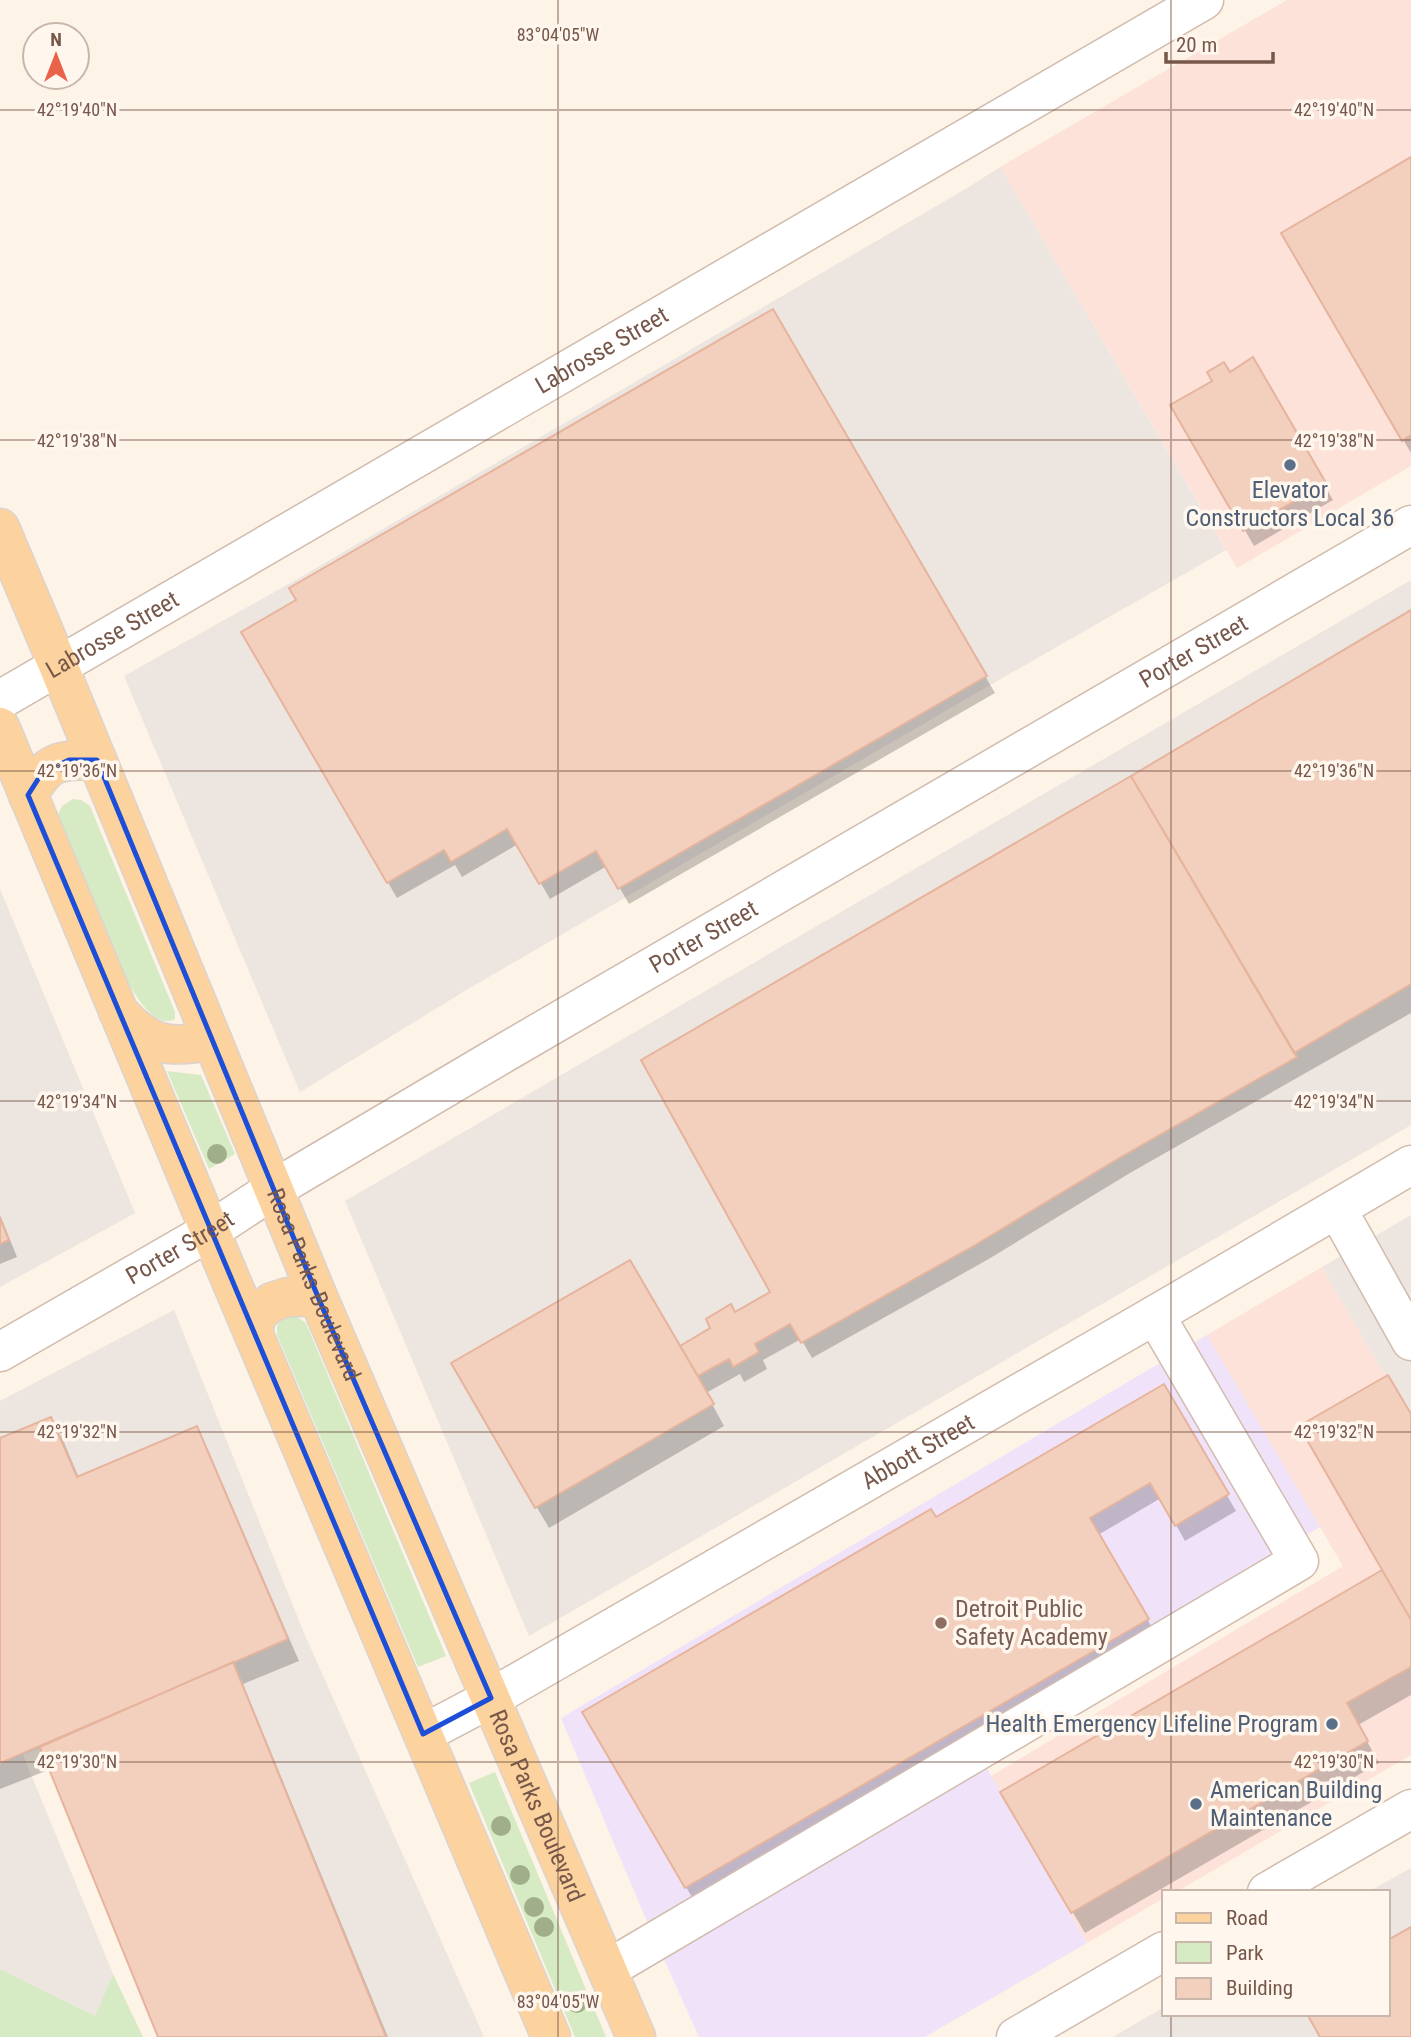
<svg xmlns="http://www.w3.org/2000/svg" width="1411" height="2037" font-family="'Roboto Condensed',sans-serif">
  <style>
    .commercial { fill: #fde2da }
    .industrial { fill: #ede5e0 }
    .education { fill: #f0e3f9 }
    .green { fill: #d6ebc4 }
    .shadow { fill: #0003 }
    .building { fill: #f3cfbd; stroke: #e6b49d; stroke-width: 2 }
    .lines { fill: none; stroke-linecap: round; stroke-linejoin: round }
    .minor-casing { stroke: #d1bcae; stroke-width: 41 }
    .major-casing { stroke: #dcd3d0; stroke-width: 41 }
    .minor { stroke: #fff; stroke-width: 38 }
    .major { stroke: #fcd39e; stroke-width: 38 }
    .tree { fill: #a0af8a }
    .marked { fill: none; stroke: #1d4ed8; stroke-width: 5; stroke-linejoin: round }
    .ticks { fill: none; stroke: #77574a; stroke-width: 2; stroke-opacity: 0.45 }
    .service-dot { fill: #5c6f8a; stroke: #fff7ed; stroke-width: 2.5 }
    .education-dot { fill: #8d6e63; stroke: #fff7ed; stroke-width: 2.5 }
    .labels { text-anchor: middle; stroke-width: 7; stroke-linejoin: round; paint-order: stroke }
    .street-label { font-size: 24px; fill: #77574a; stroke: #fff7ed }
    .service-label { font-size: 24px; fill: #4e5e75; stroke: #fff7ed }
    .education-label { font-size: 24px; fill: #785e54; stroke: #fff7ed; text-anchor: start }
    .ticks-label { font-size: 18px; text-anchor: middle; fill: #77574a; stroke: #fff7ed; stroke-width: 7; stroke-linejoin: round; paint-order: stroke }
  </style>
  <rect width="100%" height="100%" fill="#fdf3e6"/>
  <path class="commercial" d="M1287,0H1411V466L1237,568L1000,167Z
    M1322,1267L1411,1420V1755L1176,1892H1164V1898L1087,1943L991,1776L1343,1566L1207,1335Z"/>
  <path class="industrial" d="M1000,167L1226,550L992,684L468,989L300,1092L124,676L287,585L969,187Z
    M1411,580V1125L529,1636L345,1201Z
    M0,889L135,1213L0,1287Z
    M1411,1215V1420L1322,1267Z
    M174,1310L304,1633L484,2037H158L40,1748L23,1755L113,1974L95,2016L0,1969V1401Z
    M1411,1868V2037H1113L1164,2007V2014H1388V1892H1368Z"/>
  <path class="education" d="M1207,1335L1320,1527L969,1737L1087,1943L925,2037H699L645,1917L561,1718Z"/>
  <path class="green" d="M73,799L81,800L90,806L175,1012V1019C154,1030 136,995 127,981L58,815L62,806Z
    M167,1071L201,1075L235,1154L209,1169Z
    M296,1316L306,1323L446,1656L418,1667L277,1335V1326L280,1320Z
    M495,1772L606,2037H575L469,1783Z
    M0,1969L95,2016L113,1974L143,2037H0Z"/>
  <path class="shadow" d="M1411,159V453L1295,255Z
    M772,311L995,693L629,904L607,866L550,899L518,844L462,877L455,865L397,898L243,633Z
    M1253,360L1333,500L1254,546L1173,406Z
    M1411,612V1013L1130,1173L987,1260L812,1358L801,1339L763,1360L767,1369L744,1382L740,1374L706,1393L724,1426L549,1528L453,1364L679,1348L772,1293L1131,778Z
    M0,1215L17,1257L0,1264Z
    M1163,1386L1236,1511L1185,1541L1161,1498L1098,1535L1157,1636L696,1904L584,1713L935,1520Z
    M51,1419L63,1440L79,1478L196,1428L208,1450L299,1661L243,1684L388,2037H160L51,1769L0,1789V1440Z
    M1411,1623V1695L1358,1725L1379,1763L1085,1933L1002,1792Z"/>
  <path class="building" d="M1411,157V435L1402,441L1281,233Z
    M773,309L987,676L618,889L596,851L539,884L507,829L451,862L444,850L387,883L241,632L296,600L289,588Z
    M1253,357L1326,483L1243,531L1170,405L1212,381L1207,372L1224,362L1230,372Z
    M1411,610V984L1294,1053L1131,776Z
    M1131,776L1297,1057L1121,1157L977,1244L801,1343L790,1324L755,1344L759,1352L733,1367L729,1359L698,1376L680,1346L710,1328L706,1319L731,1304L735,1312L770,1292L641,1060Z
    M0,1218L9,1240L0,1244Z
    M630,1260L714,1404L535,1508L451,1363Z
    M1388,1375L1411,1414V1620L1299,1426Z
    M1164,1384L1229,1494L1175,1526L1150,1483L1090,1518L1149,1619L685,1888L582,1712L931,1509L936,1517Z
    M51,1417L77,1477L197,1426L288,1639L0,1763V1438Z
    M1382,1570L1411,1620V1667L1347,1703L1368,1741L1071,1913L1000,1792Z
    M233,1662L386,2037H158L40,1747Z
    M1411,1927V2037H1320L1307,2014H1388V1940Z"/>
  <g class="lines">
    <g class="minor-casing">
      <g id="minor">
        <path id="s1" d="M0,700L1204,0"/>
        <path d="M1337,1209L1411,1341"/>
        <path id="s2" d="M0,1352L210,1231L274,1189L504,1053L1411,525"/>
        <path id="s3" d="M423,1734L491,1698L1155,1315L1411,1165"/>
        <path d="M1267,1892L1411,1809"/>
        <path d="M608,1969L1299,1561L1155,1315"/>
        <path d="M1016,2037L1164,1951"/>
      </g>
    </g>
    <g class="major-casing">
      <g id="major">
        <path id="s4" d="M0,528L58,665L318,1297L636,2037"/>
        <path d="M0,727L210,1231L551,2037"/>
        <path d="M28,795C49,760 57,760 97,760"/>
        <path d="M118,1011C148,1045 168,1050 212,1040"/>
        <path d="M253,1332L257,1314L272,1302L288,1297H318"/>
      </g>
    </g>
    <use href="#minor" class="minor"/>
    <use href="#major" class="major"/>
  </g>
  <g class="tree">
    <circle cx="217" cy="1154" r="10"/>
    <circle cx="501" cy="1826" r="10"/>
    <circle cx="520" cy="1875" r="10"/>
    <circle cx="534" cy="1907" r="10"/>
    <circle cx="544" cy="1927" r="10"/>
    <circle cx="577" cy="2003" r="10"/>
  </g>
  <path class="marked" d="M69,760H97L318,1297L491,1698L423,1734L28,795L42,773Z"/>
  <path class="ticks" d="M558,0V2037M1171,0V1892M0,110H1411M0,440H1411M0,771H1411M0,1101H1411M0,1432H1411M0,1762H1411M1171,2014V2037"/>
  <g class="service-dot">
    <circle cx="1290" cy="465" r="7"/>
    <circle cx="1332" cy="1724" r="7"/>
    <circle cx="1196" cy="1804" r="7"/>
  </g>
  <circle class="education-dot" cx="941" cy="1623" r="7"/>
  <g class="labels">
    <g class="street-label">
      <text dy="8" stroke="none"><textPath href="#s1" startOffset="696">Labrosse Street</textPath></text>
      <text dy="8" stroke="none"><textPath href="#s1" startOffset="130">Labrosse Street</textPath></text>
      <text dy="8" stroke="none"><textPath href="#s2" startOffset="1384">Porter Street</textPath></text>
      <text dy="8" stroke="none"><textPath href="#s2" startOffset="817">Porter Street</textPath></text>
      <text dy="8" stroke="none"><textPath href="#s2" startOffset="208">Porter Street</textPath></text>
      <text dy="8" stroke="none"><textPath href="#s4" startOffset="819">Rosa Parks Boulevard</textPath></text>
      <text dy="8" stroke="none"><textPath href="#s3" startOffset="570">Abbott Street</textPath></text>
      <text dy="8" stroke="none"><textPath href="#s4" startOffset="1386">Rosa Parks Boulevard</textPath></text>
    </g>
    <g class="service-label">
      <text x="1290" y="498">Elevator<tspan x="1290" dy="28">Constructors Local 36</tspan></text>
      <text x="1318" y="1732" text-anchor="end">Health Emergency Lifeline Program</text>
      <text x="1210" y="1798" text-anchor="start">American Building<tspan x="1210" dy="28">Maintenance</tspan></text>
    </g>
    <g class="education-label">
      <text x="955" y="1617">Detroit Public<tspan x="955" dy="28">Safety Academy</tspan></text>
    </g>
  </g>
  <g class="ticks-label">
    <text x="558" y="41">83°04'05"W</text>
    <text x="77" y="116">42°19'40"N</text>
    <text x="1334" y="116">42°19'40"N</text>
    <text x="77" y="447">42°19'38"N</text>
    <text x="1334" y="447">42°19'38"N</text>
    <text x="77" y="777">42°19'36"N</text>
    <text x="1334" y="777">42°19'36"N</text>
    <text x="77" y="1108">42°19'34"N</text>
    <text x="1334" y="1108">42°19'34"N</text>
    <text x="77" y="1438">42°19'32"N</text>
    <text x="1334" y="1438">42°19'32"N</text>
    <text x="77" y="1768">42°19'30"N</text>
    <text x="1334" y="1768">42°19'30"N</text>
    <text x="558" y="2008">83°04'05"W</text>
  </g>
  <rect x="1162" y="1890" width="228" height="126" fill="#fff7ed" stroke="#c9b7ac" stroke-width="2"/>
  <rect x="1176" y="1913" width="35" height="10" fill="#fcd39e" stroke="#c9b7ac" stroke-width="2"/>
  <text x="1226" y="1925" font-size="21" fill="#77574a">Road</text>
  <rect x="1176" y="1942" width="35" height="21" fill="#d6ebc4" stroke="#c9b7ac" stroke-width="2"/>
  <text x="1226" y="1960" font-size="21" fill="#77574a">Park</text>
  <rect x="1176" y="1978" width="35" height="21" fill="#f3cfbd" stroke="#c9b7ac" stroke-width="2"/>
  <text x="1226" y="1995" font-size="21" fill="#77574a">Building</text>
  <g transform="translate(56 56)"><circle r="33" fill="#fff7ed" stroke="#c9b7ac" stroke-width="2"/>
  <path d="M0-5L12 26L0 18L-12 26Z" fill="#e8634a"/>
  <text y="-10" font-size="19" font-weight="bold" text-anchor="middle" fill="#77574a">N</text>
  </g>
  <path d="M1166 52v10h107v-10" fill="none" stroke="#77574a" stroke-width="3.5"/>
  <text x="1176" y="52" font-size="21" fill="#77574a" stroke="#fff7ed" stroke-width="5" paint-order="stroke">20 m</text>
</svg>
